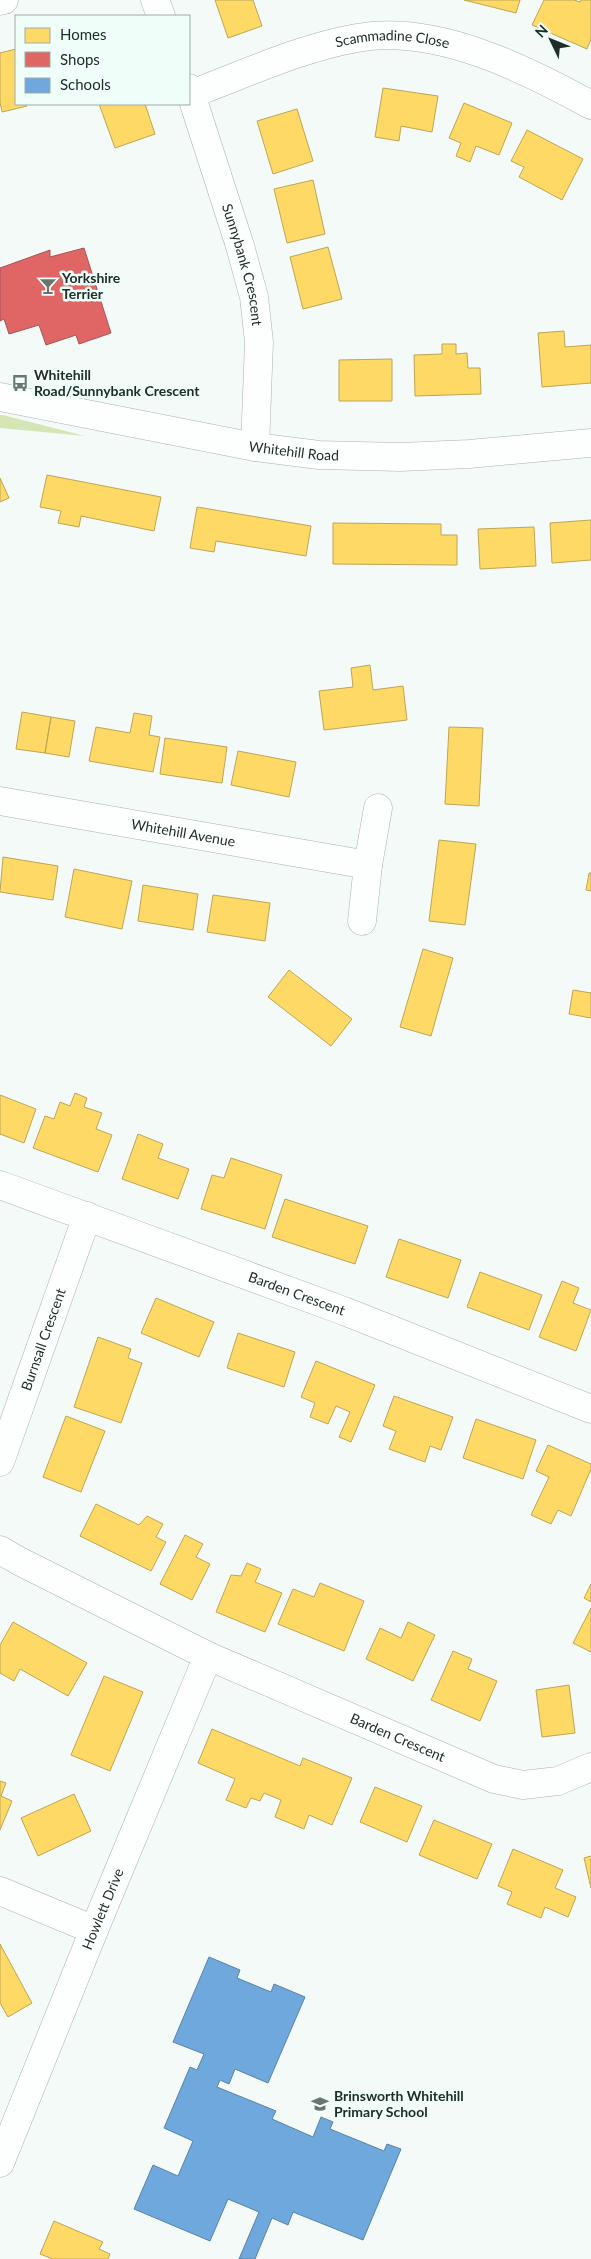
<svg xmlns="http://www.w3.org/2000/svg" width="591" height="2259" font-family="Lato,sans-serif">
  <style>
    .green { fill: #d4e6b6 }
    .homes { fill: #ffd966; stroke: #bca654 }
    .shops { fill: #e06666; stroke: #a65554 }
    .schools { fill: #6fa8dc; stroke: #5783a6 }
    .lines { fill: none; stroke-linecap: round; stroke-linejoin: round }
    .minor-casing { stroke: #a8b1ae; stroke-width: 29 }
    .minor { stroke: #fdfefe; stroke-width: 28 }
    .labels { text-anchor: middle; stroke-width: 5; stroke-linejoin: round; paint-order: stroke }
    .street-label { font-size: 14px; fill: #202e29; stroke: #f0fef9 }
    .poi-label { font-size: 14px; font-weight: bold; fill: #202e29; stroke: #f0fef9; text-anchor: start }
  </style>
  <rect width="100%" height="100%" fill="#f4faf8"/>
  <path class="green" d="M0,415H3L85,436L0,428Z"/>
  <path class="homes" d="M215,0H253L262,26L228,38Z
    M464,0H520L516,13Z
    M544,0H574L580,2L581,0H591V39L587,49L532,25Z
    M16,49V104H26L27,106L2,112L0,102V53Z
    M383,88L438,96L432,132L401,126L399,141L375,137Z
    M464,103L512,123L499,155L476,146L470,162L456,156L461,143L449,138Z
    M99,104H145L155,134L115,148Z
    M297,109L313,161L273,174L257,121Z
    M527,130L583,159L562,200L519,177L524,167L511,161Z
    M313,180L325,234L287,243L274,189Z
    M328,247L342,299L303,309L290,257Z
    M564,331L565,347L591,345V383L542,387L538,333Z
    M442,344H456V354L467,353L468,368H480L481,394L415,396L414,355L442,354Z
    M392,359V401H339V360Z
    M47,475L161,497L154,531L81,516L79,527L58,523L61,511L40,507Z
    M0,478L9,498L0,502Z
    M197,507L311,526L306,556L216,541L214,552L190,548Z
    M591,520V560L552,563L550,523Z
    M333,523L441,524V535H457V565L333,564Z
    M534,527L536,566L480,569L478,529Z
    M370,665L373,690L403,686L407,720L324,730L319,691L353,687L351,668Z
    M22,712L51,717L45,753L16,749Z
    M134,713L152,716L149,735L160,737L153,772L89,761L96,727L130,733Z
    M51,717L75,721L69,757L45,753Z
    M449,727L483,728L479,806L445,804Z
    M165,738L227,747L222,783L160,774Z
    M238,751L296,762L289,797L231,785Z
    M439,840L476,844L465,925L429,921Z
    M3,857L58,866L53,900L0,892Z
    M74,869L132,881L122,929L65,917Z
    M589,873H591V891L586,890Z
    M143,885L198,894L193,930L138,921Z
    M213,895L270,903L265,941L207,932Z
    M423,949L453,958L431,1036L400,1027Z
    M289,970L352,1019L331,1046L268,997Z
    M573,990L591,993V1018L569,1014Z
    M75,1093L87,1098L84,1107L102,1113L96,1129L112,1135L98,1172L33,1148L45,1116L54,1119L60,1102L70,1106Z
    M0,1095L36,1109L24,1143L0,1134Z
    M138,1134L163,1144L158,1158L189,1169L178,1199L122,1179Z
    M231,1158L282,1175L265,1229L201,1209L212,1175L224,1178Z
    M285,1199L368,1226L355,1264L272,1237Z
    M399,1239L461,1260L448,1298L386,1277Z
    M480,1272L542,1295L529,1330L467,1307Z
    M562,1281L579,1288L573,1303L591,1310L576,1351L539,1337Z
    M156,1298L214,1322L199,1357L141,1333Z
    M238,1333L295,1352L284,1387L227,1368Z
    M98,1337L131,1349L128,1358L142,1363L121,1423L74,1407Z
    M316,1361L375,1385L351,1442L339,1437L350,1412L336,1406L328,1424L310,1417L315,1403L301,1397Z
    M394,1396L453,1417L441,1450L430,1446L425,1462L389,1449L396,1431L383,1426Z
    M66,1416L105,1431L81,1492L43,1477Z
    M476,1419L536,1440L523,1479L463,1458Z
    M548,1445L591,1464V1469L571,1516L558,1510L551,1524L531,1515L549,1477L536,1471Z
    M96,1504L139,1525L147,1516L163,1524L156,1537L166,1542L151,1571L80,1536Z
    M185,1535L203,1544L196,1557L210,1564L192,1600L160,1584Z
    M247,1563L261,1569L255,1582L282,1593L265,1632L216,1612L231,1575L241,1576Z
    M320,1583L364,1601L344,1651L278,1624L293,1589L314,1597Z
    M591,1584V1602L584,1598Z
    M591,1608V1652L573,1643Z
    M13,1622L87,1663L68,1696L20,1669L14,1681L0,1673V1645Z
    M408,1622L435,1635L413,1681L366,1659L380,1628L401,1638Z
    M453,1651L472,1659L468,1669L497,1681L480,1721L431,1700Z
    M104,1676L143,1692L110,1771L71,1755Z
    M569,1685L575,1733L542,1737L536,1690Z
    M212,1729L300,1766L303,1758L352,1778L332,1825L309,1815L304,1829L275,1817L281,1800L264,1793L260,1801L251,1798L246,1808L226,1800L235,1779L198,1763Z
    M0,1781L6,1783L1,1796L12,1801L0,1830Z
    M375,1787L422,1806L407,1842L360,1822Z
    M74,1794L91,1831L38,1856L21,1818Z
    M434,1820L492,1844L477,1879L419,1855Z
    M513,1849L563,1870L555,1888L576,1897L568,1917L545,1907L541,1918L507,1904L512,1892L498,1886Z
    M591,1856V1888L584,1858Z
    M0,1944L32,2003L8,2017L0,2003Z
    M54,2221L103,2242L99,2249L110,2254L108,2259H53L40,2254Z"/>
  <path class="shops" d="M84,248L111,333L79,344L76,335L46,345L39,325L9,334L4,319L0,321V268L50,250V257Z"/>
  <path class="schools" d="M209,1957L240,1970L237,1978L271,1992L274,1984L305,1997L268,2083L235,2069L229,2084L220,2080L217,2087L276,2111L272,2119L313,2137L321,2117L333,2122L330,2129L384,2151L387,2144L401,2149L363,2240L293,2212L288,2225L272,2218L255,2259H239L259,2212L228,2199L210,2241L134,2209L153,2165L178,2176L193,2141L164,2128L190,2067L197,2070L204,2054L173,2042Z"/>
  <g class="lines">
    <g class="minor-casing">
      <g id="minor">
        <path d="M155,0L161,16"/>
        <path d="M0,1L4,0"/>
        <path id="s1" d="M189,88L240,246L254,297L259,342L255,447"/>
        <path id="s2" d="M191,94C245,74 300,48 357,38C435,24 524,68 591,105"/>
        <path id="s3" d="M0,397L255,447L319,455L400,457L469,454L591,443"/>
        <path id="s4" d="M0,801L368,865"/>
        <path d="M362,921L368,865L378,808"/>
        <path id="s5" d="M0,1185L344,1311L591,1409"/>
        <path id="s6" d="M0,1462L87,1216"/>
        <path id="s7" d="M0,1550L19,1561L208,1656L494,1779L523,1785L558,1781L591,1767"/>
        <path d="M0,1891L94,1930"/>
        <path id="s8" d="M0,2163L94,1930L208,1656"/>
      </g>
    </g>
    <use href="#minor" class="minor"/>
  </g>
  <defs>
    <g id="bar-bare" transform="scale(1.35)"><path d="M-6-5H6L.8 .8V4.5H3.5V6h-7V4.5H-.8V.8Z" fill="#6a7571" stroke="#f0fef9" stroke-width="2.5" paint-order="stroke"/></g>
    <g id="bus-bare" transform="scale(1.35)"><path d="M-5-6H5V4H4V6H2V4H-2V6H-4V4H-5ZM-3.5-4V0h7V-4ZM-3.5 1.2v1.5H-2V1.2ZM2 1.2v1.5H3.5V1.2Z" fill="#6a7571" stroke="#f0fef9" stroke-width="2.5" paint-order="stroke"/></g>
    <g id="school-bare" transform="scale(1.35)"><path d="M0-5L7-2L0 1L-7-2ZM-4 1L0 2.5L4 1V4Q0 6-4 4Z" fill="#6a7571" stroke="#f0fef9" stroke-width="2.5" paint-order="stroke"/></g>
  </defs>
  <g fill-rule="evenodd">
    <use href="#bar-bare" x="48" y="286"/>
    <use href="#bus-bare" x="20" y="383"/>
    <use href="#school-bare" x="320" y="2104"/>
  </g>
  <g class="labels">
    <g class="street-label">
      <text dy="5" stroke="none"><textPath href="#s2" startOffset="211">Scammadine Close</textPath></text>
      <text dy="5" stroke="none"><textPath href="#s1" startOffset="185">Sunnybank Crescent</textPath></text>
      <text dy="5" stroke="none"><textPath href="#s3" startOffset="299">Whitehill Road</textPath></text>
      <text dy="5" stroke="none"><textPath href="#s4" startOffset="186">Whitehill Avenue</textPath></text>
      <text dy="5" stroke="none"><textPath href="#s5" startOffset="316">Barden Crescent</textPath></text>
      <text dy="5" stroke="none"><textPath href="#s6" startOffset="130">Burnsall Crescent</textPath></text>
      <text dy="5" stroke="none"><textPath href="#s7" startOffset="440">Barden Crescent</textPath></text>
      <text dy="5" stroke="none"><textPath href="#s8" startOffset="274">Howlett Drive</textPath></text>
    </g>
    <g class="poi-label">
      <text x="62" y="283">Yorkshire<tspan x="62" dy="16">Terrier</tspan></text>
      <text x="34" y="380">Whitehill<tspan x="34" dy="16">Road/Sunnybank Crescent</tspan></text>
      <text x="334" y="2101">Brinsworth Whitehill<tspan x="334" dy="16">Primary School</tspan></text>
    </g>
  </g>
  <rect x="15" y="15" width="175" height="90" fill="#f0fef9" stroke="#9daba6"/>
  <rect x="25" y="28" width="25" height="15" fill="#ffd966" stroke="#9daba6"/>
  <text x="60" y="40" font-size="15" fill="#202e29">Homes</text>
  <rect x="25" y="52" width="25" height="15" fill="#e06666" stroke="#9daba6"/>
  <text x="60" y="65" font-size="15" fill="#202e29">Shops</text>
  <rect x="25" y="78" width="25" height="15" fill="#6fa8dc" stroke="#9daba6"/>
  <text x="60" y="90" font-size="15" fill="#202e29">Schools</text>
  <g transform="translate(551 40) rotate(313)" stroke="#f0fef9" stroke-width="4" paint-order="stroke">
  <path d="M0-4L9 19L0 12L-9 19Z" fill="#202e29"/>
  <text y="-8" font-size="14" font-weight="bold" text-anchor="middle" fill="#202e29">N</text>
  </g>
</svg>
